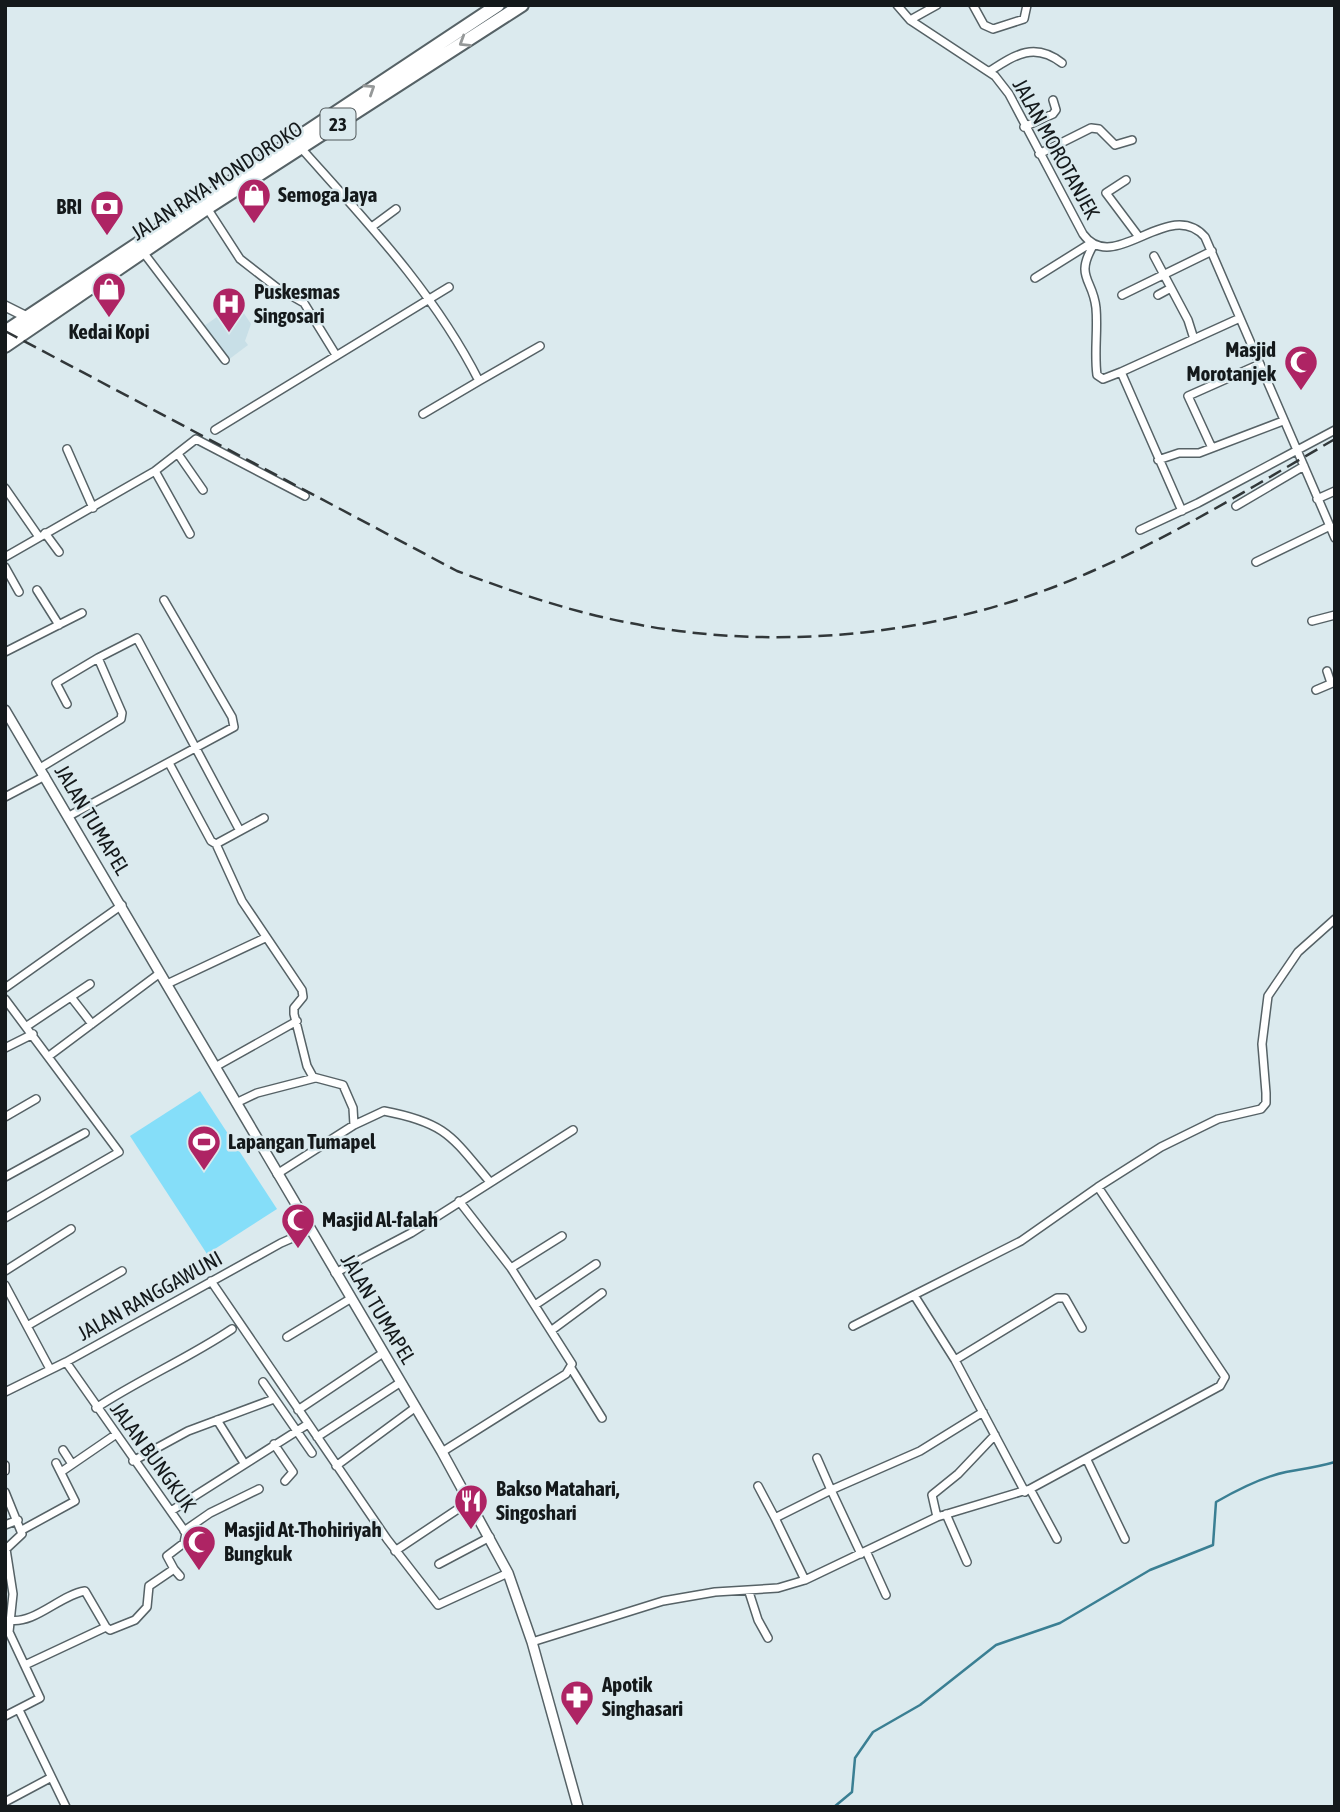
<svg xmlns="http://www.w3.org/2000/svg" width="1340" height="1812" font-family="'Asap Condensed',sans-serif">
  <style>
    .built { fill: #c8dfe7 }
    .green { fill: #85def9 }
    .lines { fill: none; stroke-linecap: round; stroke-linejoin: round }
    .stream { stroke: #3a7f93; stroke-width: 2.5 }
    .minor-casing { stroke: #566266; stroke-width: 10 }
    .tertiary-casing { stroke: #566266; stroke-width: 12 }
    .trunk-casing { stroke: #566266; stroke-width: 16 }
    .minor { stroke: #fff; stroke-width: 7 }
    .tertiary { stroke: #fff; stroke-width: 9 }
    .trunk { stroke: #fff; stroke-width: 12 }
    .rail { stroke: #313739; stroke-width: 2.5; stroke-dasharray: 14 7; stroke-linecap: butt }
    .oneway { stroke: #959898 }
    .labels { text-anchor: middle; stroke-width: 5; stroke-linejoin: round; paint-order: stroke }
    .shield { fill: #dbeaee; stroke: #50585a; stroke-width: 2 }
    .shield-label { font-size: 19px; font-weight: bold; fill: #14191b }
    .street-label { font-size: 21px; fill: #14191b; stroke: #dbeaee }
    .poi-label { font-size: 21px; font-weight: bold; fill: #14191b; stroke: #dbeaee; text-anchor: start }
  </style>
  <rect width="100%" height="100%" fill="#dbeaee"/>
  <path class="built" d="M237,303L251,324L245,341L248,345L228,360L204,326Z"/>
  <path class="green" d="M200,1091L277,1209L207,1254L130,1136Z"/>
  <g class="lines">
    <path class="stream" d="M834,1807L852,1792L855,1758L873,1732L920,1705L996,1645L1060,1623L1150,1570L1213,1545L1216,1502C1237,1490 1262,1477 1286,1472C1303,1469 1318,1467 1335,1462"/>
    <g class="minor-casing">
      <path id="minor" d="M897,5L910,20L995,76L1009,94L1083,234C1114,277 1169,196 1205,237L1335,538
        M973,5L984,25L993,29L1024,19L1027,5
        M910,20L937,5
        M990,71C1016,54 1035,42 1062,63
        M1024,127L1053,114L1056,110L1053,100
        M301,148C366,221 434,292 479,381L540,346
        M1039,154L1091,128L1099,129L1115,145L1132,140
        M1126,180L1106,193L1139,237
        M207,208L240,259L276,287L304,303L336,355
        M373,226L396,209
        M1094,244C1074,278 1093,278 1096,308C1098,330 1094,353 1097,375L1103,379L1121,372L1182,511
        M143,252L225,360
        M1154,256L1188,320L1194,339
        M1035,278L1091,243
        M1122,295L1212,251
        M1158,295L1171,288
        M1121,372L1240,318
        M423,414L479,381
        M215,430L449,287
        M1212,448L1188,396L1260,364
        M67,449L93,508
        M178,454L203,490
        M1158,460L1179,453H1199L1283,421
        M155,471L190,534
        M5,488L39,537
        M1317,499L1335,491
        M1236,506L1304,466
        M1140,530L1198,503L1335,430
        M45,533L59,552
        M5,557L155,471L196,439L305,496
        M1256,562L1330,526
        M5,567L19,592
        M37,590L59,625
        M1312,621L1335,615
        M5,652L82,613
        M1327,671L1331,683
        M1316,690L1335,682
        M67,704L56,683L98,658
        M169,763L211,841L216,844L242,901L302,990L303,997L294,1008V1014L307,1066L313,1077L343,1085L353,1108L354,1125
        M40,768L121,719L122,713L98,658L137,638L240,831
        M5,797L45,776
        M69,816L234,727L232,717L164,600
        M216,844L264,818
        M167,984L265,938
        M5,988L122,905
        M71,997L92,1024
        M5,999L119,1152L5,1218
        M27,1026L90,984
        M5,1048L33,1034
        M49,1056L160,973
        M215,1067L297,1021
        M236,1103L257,1093L315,1078
        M5,1117L36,1099
        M277,1174L354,1125L384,1111C447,1123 452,1137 490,1182
        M5,1177L85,1133
        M511,1268L562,1236
        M5,1271L71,1229
        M335,1273L411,1233L573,1130
        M211,1281L387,1539L438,1605L508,1573
        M5,1285L50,1369
        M535,1305L596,1264
        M27,1326L122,1271
        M853,1326L914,1295
        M552,1330L602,1293
        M287,1337L350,1299
        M955,1360L1057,1298H1065L1082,1328
        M66,1362L186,1533L184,1543L167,1556L174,1569
        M571,1368L602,1418
        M263,1382L312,1453
        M5,1392L66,1362L281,1243L311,1230
        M96,1408C140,1379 189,1358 232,1329
        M298,1410L383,1353
        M217,1420L244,1463
        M317,1437L401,1382
        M274,1444L293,1472L285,1481
        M63,1450L72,1464
        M442,1452L566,1374L572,1364L511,1268L459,1201
        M1087,1460L1125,1539
        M133,1461L188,1431L274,1399
        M5,1465V1471
        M336,1466L416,1407
        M61,1472L115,1435
        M758,1486L775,1518L831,1490L817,1458
        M1030,1489L1057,1539
        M5,1492L22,1534L6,1549L13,1594L9,1632L40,1698L5,1716
        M1025,1492L955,1360L914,1295L1021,1241L1098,1187L1161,1147L1218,1119L1261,1109L1266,1103V1093L1262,1044L1268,996L1298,952L1335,919
        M171,1511L308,1424
        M946,1514L967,1562
        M937,1517L932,1495L958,1474L995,1435
        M775,1518L805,1580
        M5,1525L18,1520
        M22,1530L75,1501L56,1463
        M184,1531L210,1513L259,1489
        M395,1551L470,1501
        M866,1551L886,1595
        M861,1554L831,1490L920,1451L983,1412
        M439,1564L490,1537
        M749,1592L758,1620L768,1638
        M9,1620C34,1625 60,1595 85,1591L106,1627L25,1665
        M106,1627L110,1630L135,1620L147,1607L149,1586L174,1569L180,1576
        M532,1642L663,1601L715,1592L778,1588L805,1580L937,1517L1030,1489L1220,1386L1225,1377L1098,1187
        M19,1710L66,1807
        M5,1802L50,1778"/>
    </g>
    <g class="tertiary-casing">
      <path id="tertiary" d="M5,306L27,317
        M5,710L442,1452L508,1573L532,1642L578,1807"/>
    </g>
    <g class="trunk-casing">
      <path id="trunk" d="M5,332L498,5
        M5,346L207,208L522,5"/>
    </g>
    <use href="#minor" class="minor"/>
    <use href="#tertiary" class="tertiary"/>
    <use href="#trunk" class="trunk"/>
    <path class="rail" d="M5,331L457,571C514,592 571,612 630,623C780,653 948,635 1088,573C1173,536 1254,486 1335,439"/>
  </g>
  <defs><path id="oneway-chevron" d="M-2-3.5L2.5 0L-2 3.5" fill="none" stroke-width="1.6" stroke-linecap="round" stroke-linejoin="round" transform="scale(1.75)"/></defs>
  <g class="oneway">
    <use href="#oneway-chevron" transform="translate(464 42) rotate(148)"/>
    <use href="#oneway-chevron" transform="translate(370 89) rotate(-33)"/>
  </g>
  <defs>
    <g id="shop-pin" transform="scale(1.75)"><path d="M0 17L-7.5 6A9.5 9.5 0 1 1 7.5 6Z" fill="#ae2464" stroke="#dbeaee"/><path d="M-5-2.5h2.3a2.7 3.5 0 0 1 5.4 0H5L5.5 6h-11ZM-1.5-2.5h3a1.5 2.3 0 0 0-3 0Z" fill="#fff"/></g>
    <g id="bank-pin" transform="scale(1.75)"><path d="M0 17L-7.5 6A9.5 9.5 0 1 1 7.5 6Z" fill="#ae2464" stroke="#dbeaee"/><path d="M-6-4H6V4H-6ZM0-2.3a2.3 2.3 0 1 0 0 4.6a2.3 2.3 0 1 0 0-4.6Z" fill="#fff"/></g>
    <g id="hospital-pin" transform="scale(1.75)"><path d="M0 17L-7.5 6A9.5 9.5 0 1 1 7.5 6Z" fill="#ae2464" stroke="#dbeaee"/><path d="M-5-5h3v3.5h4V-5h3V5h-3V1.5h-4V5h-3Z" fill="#fff"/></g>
    <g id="mosque-pin" transform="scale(1.75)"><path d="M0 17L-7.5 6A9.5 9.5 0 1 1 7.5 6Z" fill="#ae2464" stroke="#dbeaee"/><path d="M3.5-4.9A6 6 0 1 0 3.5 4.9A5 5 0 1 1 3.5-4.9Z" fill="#fff"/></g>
    <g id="stadium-pin" transform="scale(1.75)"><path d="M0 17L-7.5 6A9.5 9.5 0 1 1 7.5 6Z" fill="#ae2464" stroke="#dbeaee"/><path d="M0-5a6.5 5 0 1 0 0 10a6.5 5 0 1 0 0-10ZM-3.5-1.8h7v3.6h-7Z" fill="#fff"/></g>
    <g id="restaurant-pin" transform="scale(1.75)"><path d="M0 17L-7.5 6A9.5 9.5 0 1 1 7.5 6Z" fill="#ae2464" stroke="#dbeaee"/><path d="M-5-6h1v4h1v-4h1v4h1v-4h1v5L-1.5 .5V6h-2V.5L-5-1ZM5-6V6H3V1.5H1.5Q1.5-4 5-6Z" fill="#fff"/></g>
    <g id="pharmacy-pin" transform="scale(1.75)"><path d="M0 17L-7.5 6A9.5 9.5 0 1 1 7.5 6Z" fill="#ae2464" stroke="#dbeaee"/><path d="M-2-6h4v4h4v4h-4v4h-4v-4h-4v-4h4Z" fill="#fff"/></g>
  </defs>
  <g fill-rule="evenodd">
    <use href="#shop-pin" x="254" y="195"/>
    <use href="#bank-pin" x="107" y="207"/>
    <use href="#shop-pin" x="109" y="289"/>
    <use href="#hospital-pin" x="229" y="304"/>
    <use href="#mosque-pin" x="1301" y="362"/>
    <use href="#stadium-pin" x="204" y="1142"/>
    <use href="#mosque-pin" x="298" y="1220"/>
    <use href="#restaurant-pin" x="471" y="1501"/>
    <use href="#mosque-pin" x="199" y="1542"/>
    <use href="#pharmacy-pin" x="577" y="1697"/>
  </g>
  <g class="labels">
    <rect class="shield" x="320.5" y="108.5" width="35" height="31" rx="5"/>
    <g class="shield-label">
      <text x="338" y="131">23</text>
    </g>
    <g class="street-label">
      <text transform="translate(1056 149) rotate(61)" y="7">JALAN MOROTANJEK</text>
      <text transform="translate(217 181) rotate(-33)" y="7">JALAN RAYA MONDOROKO</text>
      <text transform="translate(92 820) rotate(59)" y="7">JALAN TUMAPEL</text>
      <text transform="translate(150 1296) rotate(-29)" y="7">JALAN RANGGAWUNI</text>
      <text transform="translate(378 1309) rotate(59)" y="7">JALAN TUMAPEL</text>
      <text transform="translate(153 1457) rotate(54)" y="7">JALAN BUNGKUK</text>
    </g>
    <g class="poi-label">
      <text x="278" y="202">Semoga Jaya</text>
      <text x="82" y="214" text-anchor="end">BRI</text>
      <text x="254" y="299">Puskesmas<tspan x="254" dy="24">Singosari</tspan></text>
      <text x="109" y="339" text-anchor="middle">Kedai Kopi</text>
      <text x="1276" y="357" text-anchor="end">Masjid<tspan x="1276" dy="24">Morotanjek</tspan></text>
      <text x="228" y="1149">Lapangan Tumapel</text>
      <text x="322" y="1227">Masjid Al-falah</text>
      <text x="496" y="1496">Bakso Matahari,<tspan x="496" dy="24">Singoshari</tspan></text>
      <text x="224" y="1537">Masjid At-Thohiriyah<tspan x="224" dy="24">Bungkuk</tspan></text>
      <text x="602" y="1692">Apotik<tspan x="602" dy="24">Singhasari</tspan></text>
    </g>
  </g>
  <rect width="1340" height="1812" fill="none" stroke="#14191b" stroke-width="14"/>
</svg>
